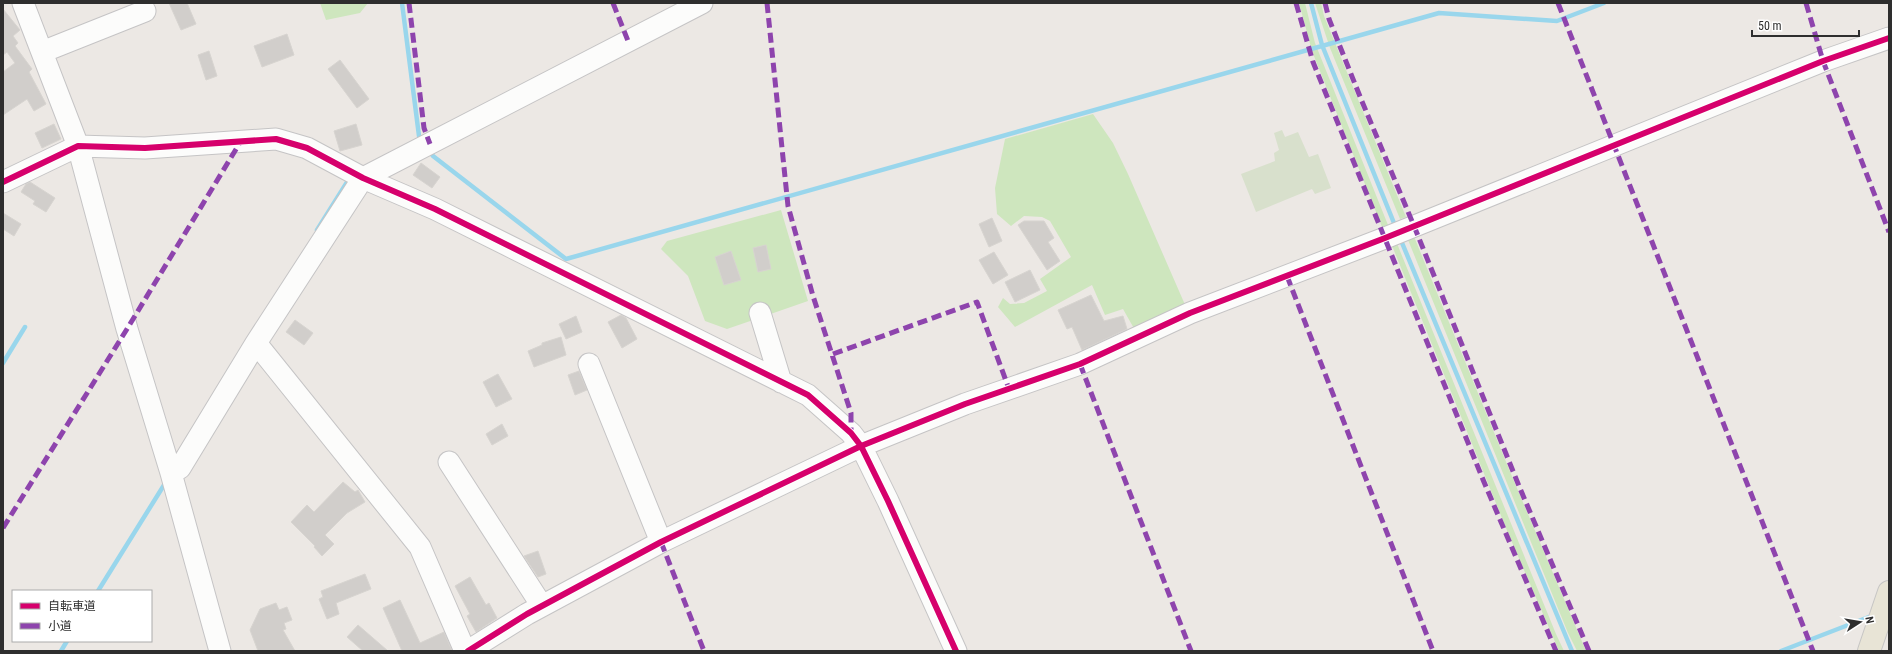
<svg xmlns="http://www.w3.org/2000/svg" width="1892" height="654" font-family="'Roboto Condensed','Noto Sans JP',sans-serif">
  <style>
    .green { fill: #cee6be }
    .cemetery { fill: #d8e0cc }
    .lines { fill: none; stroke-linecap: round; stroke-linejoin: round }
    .stream { stroke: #99d6ec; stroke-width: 4.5 }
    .building { fill: #d1cecb; stroke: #d7d4d0 }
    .minor-casing { stroke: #c5c4c5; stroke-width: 23 }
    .major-casing { stroke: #c6c5c4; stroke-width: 24 }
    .minor { stroke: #fcfcfb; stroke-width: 21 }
    .major { stroke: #e8e4d6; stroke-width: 22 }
    .quiet { stroke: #8e44ad; stroke-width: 5; stroke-dasharray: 10 5; stroke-linecap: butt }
    .cycleway-casing { stroke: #fff; stroke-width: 8 }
    .cycleway { stroke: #d6006c; stroke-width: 6 }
  </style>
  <rect width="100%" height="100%" fill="#ece8e4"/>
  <path class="green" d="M320,3H368L360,13L326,20Z
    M1299,3H1305L1315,43L1388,225L1382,227L1312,51Z
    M1315,3H1321L1324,16L1406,217L1400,219L1330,48Z
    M1093,114L1113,143L1128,174L1186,307L1136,332L1123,309L1105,315L1092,285L1015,327L998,307L1003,298L1010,304L1024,303L1047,291L1040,279L1071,257L1050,221L1042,217L1024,216L1011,226L997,214L995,188L1005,139Z
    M781,210L808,301L727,329L705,321L688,276L661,249L667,241Z
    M1413,234L1511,474L1586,651H1577L1568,633L1406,235Z
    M1396,241L1556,634L1564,651H1559L1508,533L1391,243Z"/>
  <path class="cemetery" d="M1282,130L1285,137L1298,132L1309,157L1318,154L1331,188L1315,194L1312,189L1256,212L1241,174L1275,161L1274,153L1279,150L1274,133Z"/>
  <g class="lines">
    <path class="stream" d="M402,3L419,136L423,141
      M1311,3L1322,45L1396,228
      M429,150L433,156L566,259L1439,13L1557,21L1604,3
      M317,230L349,179
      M1400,238L1572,651
      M3,363L25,327
      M98,591L164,485
      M61,651L67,641
      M1781,651L1874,615"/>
  </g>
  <path class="building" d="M169,3H187L196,24L181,30Z
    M3,9L20,30L13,36L18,43L15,46L32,69L29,72L46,104L34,111L27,99L3,115V72L15,63L7,52L3,55Z
    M287,34L294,55L262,67L254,46Z
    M209,51L217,76L206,80L198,55Z
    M340,60L369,99L357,108L328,69Z
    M54,124L61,139L42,148L35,133Z
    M356,124L362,145L340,151L334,131Z
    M421,163L440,177L432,188L413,175Z
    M30,182L55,198L46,212L33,204L35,201L21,192L26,184Z
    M3,213L21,224L14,236L3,229Z
    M992,218L1002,241L989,247L979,224Z
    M1024,221H1044L1054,238L1048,242L1060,261L1047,270L1018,225Z
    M766,245L771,269L758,272L753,248Z
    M731,251L741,280L724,285L715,257Z
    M994,252L1008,275L993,284L979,260Z
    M1030,270L1040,290L1015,302L1005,282Z
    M1091,295L1104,321L1123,316L1127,329L1082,350L1072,327L1067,329L1058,310Z
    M621,315L626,318L637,339L622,348L608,322Z
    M576,316L582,332L566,339L559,324Z
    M295,320L313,333L304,345L286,332Z
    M561,337L566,355L534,367L528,351L542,345V343Z
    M579,371L587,390L575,395L568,375Z
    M498,374L512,399L496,407L483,382Z
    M502,424L508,436L492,445L486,434Z
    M343,482L355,492L358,490L365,502L347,513L325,535L334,544L322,556L314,547L315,546L291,522L307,505L314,512Z
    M538,551L546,574L538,577L524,556Z
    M365,574L371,589L336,603L339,614L327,619L319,599L323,597L321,591Z
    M470,577L486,605L489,603L497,618L476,632L467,616L470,614L455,586Z
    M400,600L420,643L444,632L452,651H402L383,608Z
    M276,603L279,610L287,607L292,620L284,623L286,629L283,630L295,651H258L250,630L260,609Z
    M358,625L388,651H363L347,637Z"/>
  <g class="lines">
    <g class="minor-casing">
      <path id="minor" d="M23,3L78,146L127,329L171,473L220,651
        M42,52L145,11
        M3,182L78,146L145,148L276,139L307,148L363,178L435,209L808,395L851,433L861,446L888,501L956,651
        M760,313L781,382
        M256,343L420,547L465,651
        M589,364L661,542
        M449,462L542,606
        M171,473L180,468L256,343L363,178L702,3
        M468,651L527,614L661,542L861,446L965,404L1080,364L1190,313L1385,238L1823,61L1889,38"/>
    </g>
    <g class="major-casing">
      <path id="major" d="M1869,651L1889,592"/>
    </g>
    <use href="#minor" class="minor"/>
    <use href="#major" class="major"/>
    <path class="quiet" d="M409,3L424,128L430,144
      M613,3L628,41
      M767,3L788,206L813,296L851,413V433
      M1296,3L1313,62L1484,482L1556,651
      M1325,3L1329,19L1361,99L1414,226L1519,486L1589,651
      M1558,3L1813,651
      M1806,3L1823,61L1889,232
      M1287,276L1433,651
      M833,354L977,302L1009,389
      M1080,364L1191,651
      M3,528L127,329L241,141
      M661,542L704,651"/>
    <g class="cycleway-casing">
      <path id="cycleway" d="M3,182L78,146L145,148L276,139L307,148L363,178L435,209L808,395L851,433L861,446L888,501L956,651
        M468,651L527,614L661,542L861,446L965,404L1080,364L1190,313L1385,238L1823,61L1889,38"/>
    </g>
    <use href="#cycleway" class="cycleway"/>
  </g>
  <rect width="1892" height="654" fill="none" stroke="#2e2e2e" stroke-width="8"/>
  <rect x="12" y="590" width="140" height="52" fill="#ffffff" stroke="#ababab"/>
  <rect x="20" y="603" width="20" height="6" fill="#d6006c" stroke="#ababab"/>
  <text x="48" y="610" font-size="12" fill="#2e2e2e">自転車道</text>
  <rect x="20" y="623" width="20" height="6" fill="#8e44ad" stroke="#ababab"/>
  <text x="48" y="630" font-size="12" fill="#2e2e2e">小道</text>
  <g transform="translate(1860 622) rotate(78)" stroke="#ffffff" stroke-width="3" paint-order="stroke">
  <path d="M0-3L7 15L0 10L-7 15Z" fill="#2e2e2e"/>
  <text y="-6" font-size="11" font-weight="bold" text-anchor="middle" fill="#2e2e2e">N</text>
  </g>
  <path d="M1752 30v6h107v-6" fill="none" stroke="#2e2e2e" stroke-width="2"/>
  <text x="1758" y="30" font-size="12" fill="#2e2e2e" stroke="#ffffff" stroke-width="3" paint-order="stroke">50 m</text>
</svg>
